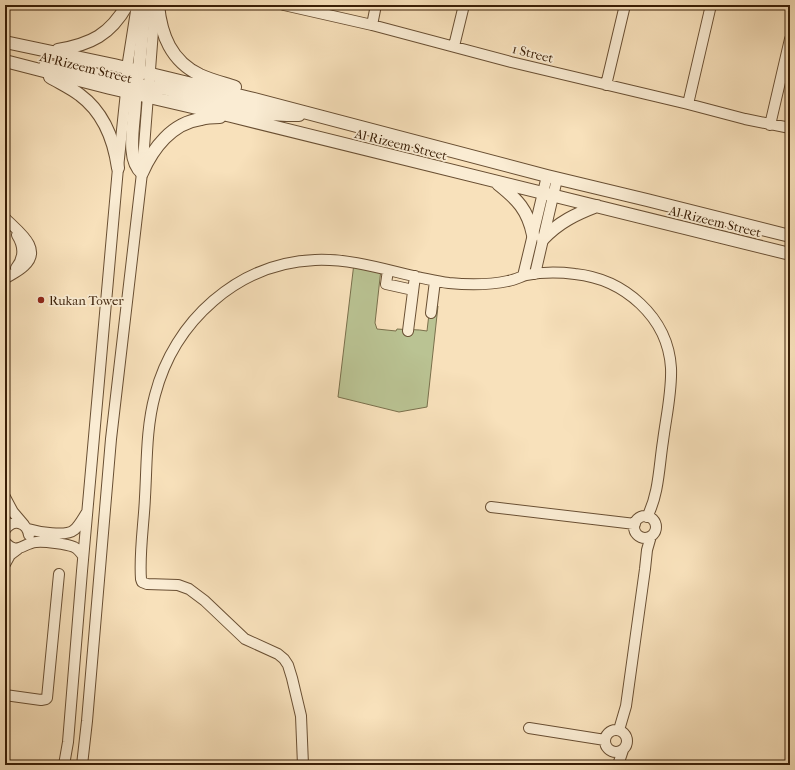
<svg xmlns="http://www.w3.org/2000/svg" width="795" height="770" font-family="'IM FELL French Canon',serif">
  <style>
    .green { fill: #bac393; stroke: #7a704c }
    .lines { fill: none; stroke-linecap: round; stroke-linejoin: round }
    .minor-casing { stroke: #694f33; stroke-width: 12 }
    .tertiary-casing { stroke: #694f33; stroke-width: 14 }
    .minor { stroke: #faecd3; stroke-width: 10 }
    .tertiary { stroke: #faecd3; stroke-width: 12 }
    .poi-dot { fill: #8f2418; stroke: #faecd3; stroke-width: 1.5 }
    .labels { text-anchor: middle; stroke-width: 3.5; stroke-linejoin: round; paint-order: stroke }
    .street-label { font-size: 13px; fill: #391e06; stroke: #faecd3 }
    .poi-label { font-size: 13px; fill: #391e06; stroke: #faecd3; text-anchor: start }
  </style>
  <rect width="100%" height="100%" fill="#f8e1bb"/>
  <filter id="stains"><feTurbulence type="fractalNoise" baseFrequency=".005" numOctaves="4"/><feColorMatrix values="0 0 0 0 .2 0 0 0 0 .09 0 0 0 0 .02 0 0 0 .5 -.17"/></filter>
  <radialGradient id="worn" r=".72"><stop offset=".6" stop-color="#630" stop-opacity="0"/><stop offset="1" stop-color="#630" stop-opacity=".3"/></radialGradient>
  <path class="green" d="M354,263L381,269L375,323L377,329L396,331L397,329C407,330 417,329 427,331L430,305L438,306L427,407L399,412L338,397Z"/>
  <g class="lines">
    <g class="minor-casing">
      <path id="minor" d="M284,5L372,25L511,62L688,104L745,119L790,128
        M372,25L376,5
        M454,46L464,5
        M606,85L625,5
        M688,104L711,5
        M770,125L790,39
        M5,218C16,230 44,248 24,266C19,271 12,274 6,278
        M16,268C25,257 24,246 17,235
        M388,270L386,284L413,290
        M535,274L557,179
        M523,276L547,176
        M431,313L435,281
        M408,331L415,276
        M5,497L13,512L24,525
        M491,507L635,524
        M634 527a11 11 0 1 1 22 0a11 11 0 1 1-22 0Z
        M28,529C38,532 66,537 74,530C79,526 83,518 87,512
        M5,530C13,518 27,522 29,535
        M5,542C17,556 23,543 36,542C44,541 67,544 74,547C78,549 81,553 83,556
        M5,564L10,555L18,549
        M5,695L41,700L46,699L47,698L59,574
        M529,728L605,740
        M605 741a11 11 0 1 1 22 0a11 11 0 1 1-22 0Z
        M619,730L626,706L645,569L647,550L651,536
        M64,765L68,742L82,571L118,168L126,92L127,68L137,5
        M82,765L87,721L111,439L142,173L155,5
        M303,765L301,716L292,678L288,665L284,659L278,654L245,639L205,601L189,589L178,585L147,584L142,582L141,579C139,553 144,523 145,497C147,463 146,428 155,395C174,321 238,263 315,260C361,258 404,277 449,283C469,285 489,285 508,281C514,280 520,277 526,275C542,272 559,272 575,274C624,279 668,317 671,368C672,392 666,417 663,441C659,466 659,494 647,517
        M618,765L623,750"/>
    </g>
    <g class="tertiary-casing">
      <path id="tertiary" d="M158,5C161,35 171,61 200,75C211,80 223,83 235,87
        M5,42L114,65L250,98L547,176L647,200L790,236
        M58,50C91,44 110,35 127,5
        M5,61L110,88L231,116L790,254
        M45,66L70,68L132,83H138
        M127,68C132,78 134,90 135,101C135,121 125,159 142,173C153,148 172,123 201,119C207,117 213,117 220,117
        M50,77C60,83 71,88 80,95C103,112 114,140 118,168
        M138,78L145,5
        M127,91L143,86L163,88L270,114L287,115H299
        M498,184C517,199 528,210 533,235
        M543,239C559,222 576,214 597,206"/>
    </g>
    <use href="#minor" class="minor"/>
    <use href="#tertiary" class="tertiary"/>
  </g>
  <circle class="poi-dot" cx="41" cy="300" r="4"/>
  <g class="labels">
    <g class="street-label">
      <text transform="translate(533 53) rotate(14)" y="5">1 Street</text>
      <text transform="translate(86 67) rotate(14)" y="5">Al Rizeem Street</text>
      <text transform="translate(401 144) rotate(14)" y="5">Al Rizeem Street</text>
      <text transform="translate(715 221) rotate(14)" y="5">Al Rizeem Street</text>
    </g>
    <g class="poi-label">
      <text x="49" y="305">Rukan Tower</text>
    </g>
  </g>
  <rect width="795" height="770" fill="none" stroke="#f8e1bb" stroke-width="20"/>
  <rect x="6" y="6" width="783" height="758" fill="none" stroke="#391e06" stroke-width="2"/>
  <rect x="10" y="10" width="775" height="750" fill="none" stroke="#391e06"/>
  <rect width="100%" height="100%" filter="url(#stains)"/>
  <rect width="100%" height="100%" fill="url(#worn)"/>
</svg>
